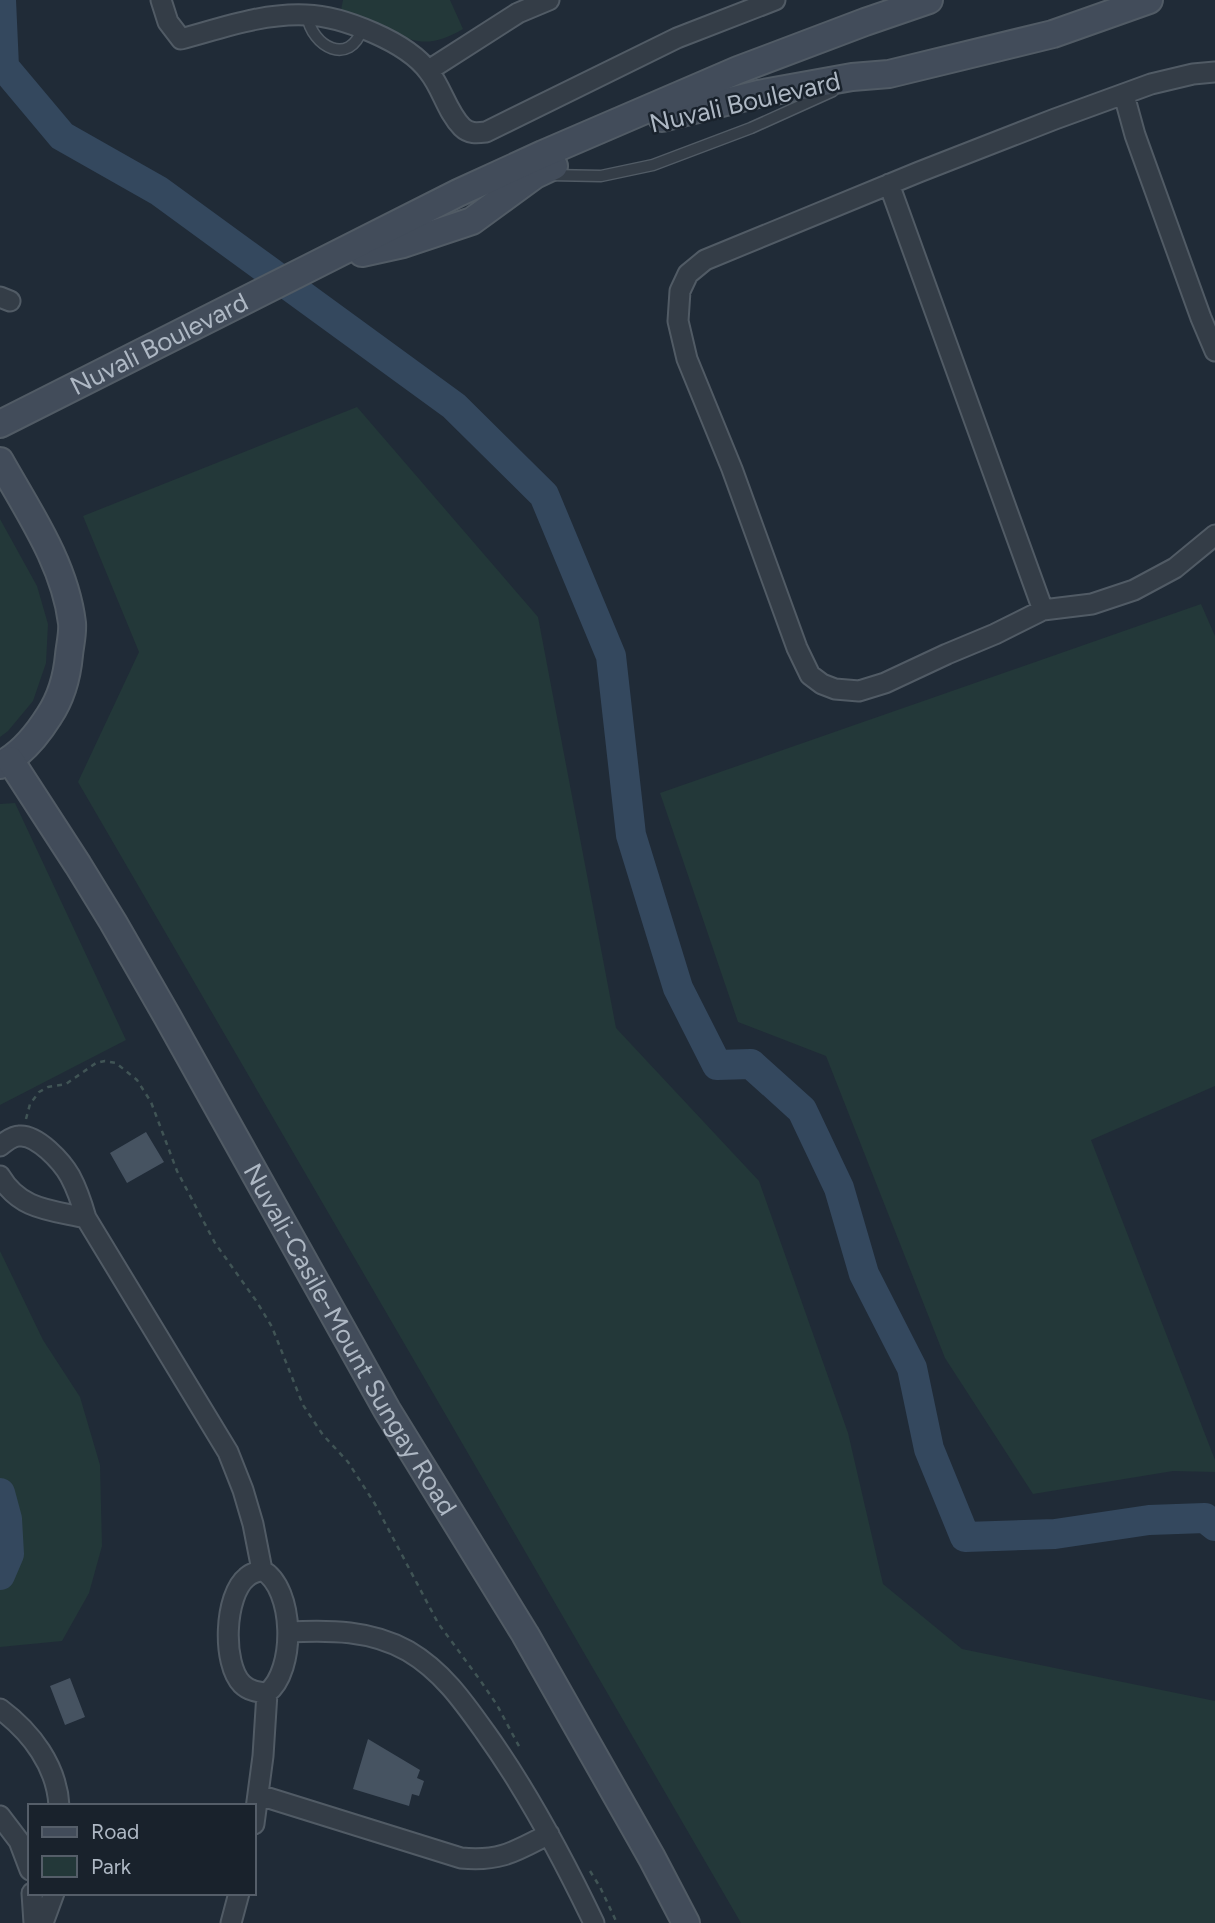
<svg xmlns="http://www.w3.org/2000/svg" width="1215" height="1923" font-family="Figtree,sans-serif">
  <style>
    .green { fill: #233839 }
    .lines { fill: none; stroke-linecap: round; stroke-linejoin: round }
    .river { stroke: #34485e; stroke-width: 30 }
    .building { fill: #465361 }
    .lane-casing { stroke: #515b65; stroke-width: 13 }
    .street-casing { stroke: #515b65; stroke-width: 23 }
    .secondary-casing { stroke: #515b65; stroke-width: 30 }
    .path { stroke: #405455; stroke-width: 2.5; stroke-dasharray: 5 5; stroke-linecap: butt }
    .lane { stroke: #343d47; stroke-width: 10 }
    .street { stroke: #343d47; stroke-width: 19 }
    .secondary { stroke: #424c5a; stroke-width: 26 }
    .labels { text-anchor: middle; stroke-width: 5; stroke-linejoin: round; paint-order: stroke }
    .street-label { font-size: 26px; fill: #aeb8c4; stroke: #19222c }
  </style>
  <rect width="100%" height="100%" fill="#202b37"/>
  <path class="green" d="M343,0H450L463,29C420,54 406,37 368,19C360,15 350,13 341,10Z
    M357,407L538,617L616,1028L759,1181L848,1433L883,1584L962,1649L1215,1701V1923H741L78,782L139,652L83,516Z
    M0,519L37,586L48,624L46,663L33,701L8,731L0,737Z
    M1201,604L1215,636V1086L1091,1140L1215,1460V1472L1173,1471L1033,1494L945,1358L826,1056L738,1022L660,793Z
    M15,803L126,1040L0,1105V804Z
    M0,1251L43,1340L80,1397L100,1465L102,1546L89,1593L62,1641L0,1647Z"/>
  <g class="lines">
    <path class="river" d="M1,0L4,67L62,136L159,191L454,406L544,495L611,656L631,835L678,988L717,1065L751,1064L802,1110L839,1188L864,1274L912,1368L929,1449L965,1537L1055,1534L1149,1520L1205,1518L1215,1526
      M0,1493L7,1519L9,1554L0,1575"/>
  </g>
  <path class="building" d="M146,1132L164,1162L127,1183L110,1153Z
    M70,1678L85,1717L65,1725L50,1686Z
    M368,1739L420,1770L417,1778L424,1781L419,1796L412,1794L409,1806L353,1789Z"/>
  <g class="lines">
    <g class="lane-casing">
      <path id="lane" d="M307,15C312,48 350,66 362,29
        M550,175L601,176L653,165L751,128L833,91"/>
    </g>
    <g class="street-casing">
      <path id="street" d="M161,0L168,22L181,39C222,28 263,13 306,15C342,16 408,42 429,72C442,88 447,112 462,127C469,134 477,133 486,132L677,38L775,0
        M429,70L518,13L549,0
        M1215,72L1193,74L1151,84L1055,119L919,172L705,260L688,274L680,291L678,321L687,359L732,469L797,648L810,675L822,684L835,689L859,691L885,683L947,654L995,634L1043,610L1092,604L1134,590L1175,568L1215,535
        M1124,95L1135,135L1201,318L1215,351
        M889,184L1043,610
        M0,297L10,301
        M0,1146C5,1142 13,1136 19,1136C37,1134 62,1162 70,1176C77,1189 82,1204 86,1218C51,1210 20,1210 0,1176
        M86,1218L228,1452L243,1490L253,1524L262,1570C295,1588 296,1671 267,1693C258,1692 249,1691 242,1684C222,1664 224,1595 247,1577C251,1573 257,1572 262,1570
        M288,1632C330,1630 371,1630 408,1651C442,1671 463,1701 485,1732C528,1792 562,1856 594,1923
        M0,1709C31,1732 57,1766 59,1806
        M259,1795L461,1858C500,1862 516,1851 549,1834
        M0,1816L19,1841L30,1870
        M254,1824L263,1756L267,1693
        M32,1893L34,1923
        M43,1923L54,1893
        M231,1923L239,1893"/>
    </g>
    <g class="secondary-casing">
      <g id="secondary">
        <path d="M662,118L758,94L852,77L889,74L1053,34L1149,0"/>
        <path d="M362,253L403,244L472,221L535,175L554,166"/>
        <path id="s1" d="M0,424L458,193L543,154L738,70L865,22L929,0"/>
        <path d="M0,461C28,511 65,564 72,623C73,633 70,645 69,655C67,677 61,698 49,716C37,735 21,755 0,765"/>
        <path id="s2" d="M10,760L78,865L113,922L167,1016L387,1410L525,1634L652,1858L686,1923"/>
      </g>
    </g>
    <path class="path" d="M26,1119L30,1104L39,1092L48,1087L66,1084L96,1063L105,1061L116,1063L137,1080L151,1102L177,1171L215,1243L257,1302L272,1327L303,1405L323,1435L348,1462L375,1504L438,1623L480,1680L497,1705L521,1750
      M590,1871L600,1887L617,1923"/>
    <use href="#lane" class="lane"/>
    <use href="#street" class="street"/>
    <use href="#secondary" class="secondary"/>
  </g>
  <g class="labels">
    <g class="street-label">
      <text transform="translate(745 102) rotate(-13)" y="9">Nuvali Boulevard</text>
      <text dy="9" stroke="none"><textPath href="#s1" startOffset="178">Nuvali Boulevard</textPath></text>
      <text dy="9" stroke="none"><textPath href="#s2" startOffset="672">Nuvali-Casile-Mount Sungay Road</textPath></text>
    </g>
  </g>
  <rect x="28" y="1804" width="228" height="91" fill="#19222c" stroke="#555e69" stroke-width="2"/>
  <rect x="42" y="1827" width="35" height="10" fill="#424c5a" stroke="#555e69" stroke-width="2"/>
  <text x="91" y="1839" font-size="21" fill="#aeb8c4">Road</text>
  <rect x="42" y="1856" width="35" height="21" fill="#233839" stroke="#555e69" stroke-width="2"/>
  <text x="91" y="1874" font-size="21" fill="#aeb8c4">Park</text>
</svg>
